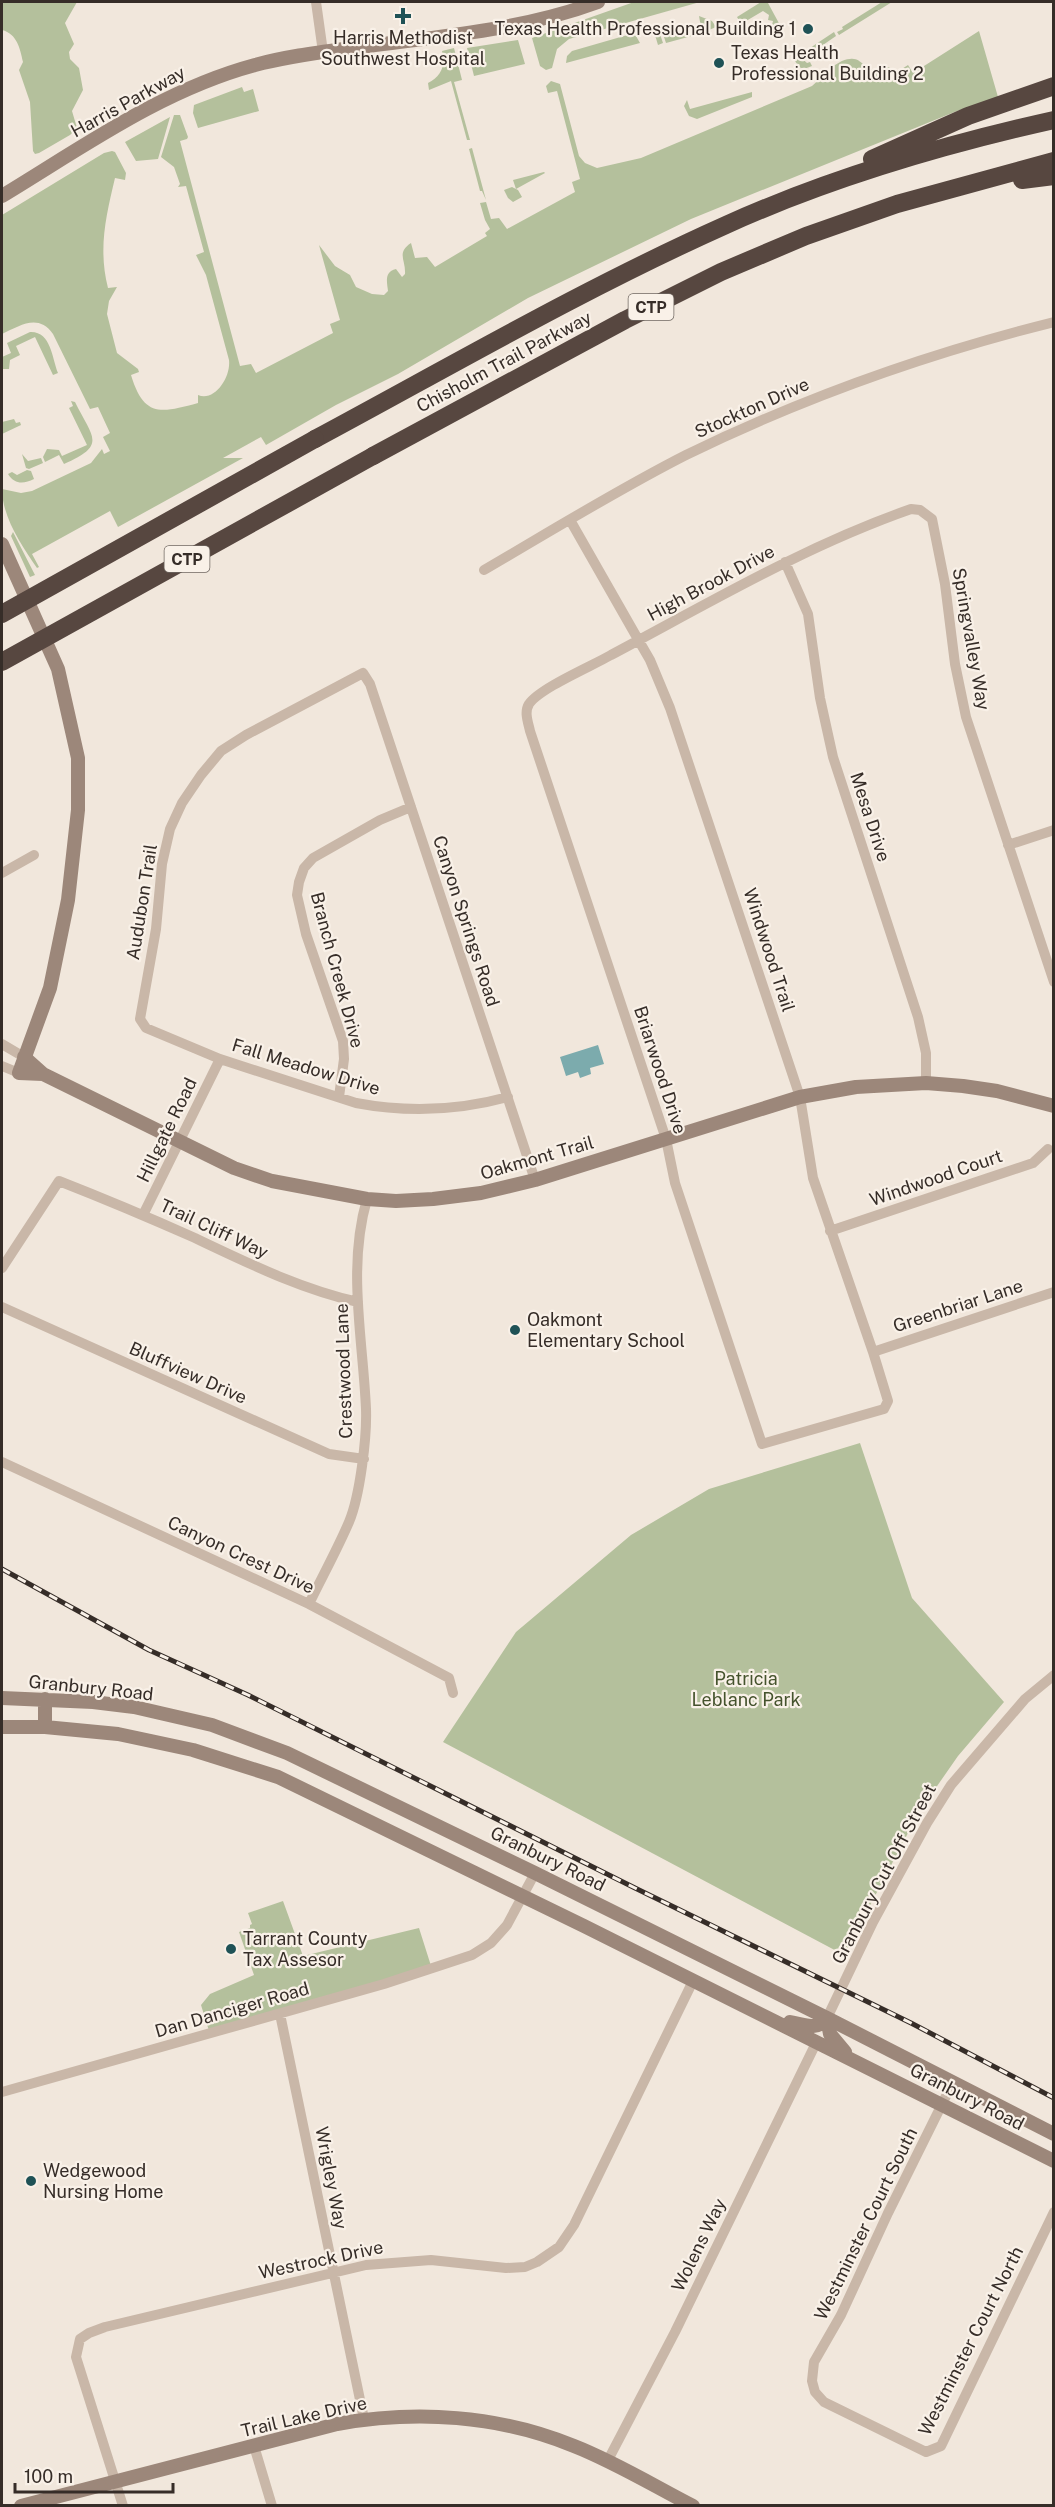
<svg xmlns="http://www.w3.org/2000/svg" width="1055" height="2507" font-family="'Public Sans',sans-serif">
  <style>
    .green { fill: #b4c09c }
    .water { fill: #7cabad }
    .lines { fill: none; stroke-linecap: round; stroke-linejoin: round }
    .street { stroke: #c9b7a8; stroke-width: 10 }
    .secondary { stroke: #9c877a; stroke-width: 14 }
    .highway { stroke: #574740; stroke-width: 18 }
    .rail-casing { stroke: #362d28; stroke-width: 5 }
    .rail { stroke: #f9f1e8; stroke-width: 3; stroke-dasharray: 9; stroke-linecap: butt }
    .highway-bridge { stroke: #574740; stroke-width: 18 }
    .poi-dot { fill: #1f5256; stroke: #f9f1e8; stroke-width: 2 }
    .labels { text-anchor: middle; stroke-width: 4.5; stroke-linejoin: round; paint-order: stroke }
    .shield { fill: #f9f1e8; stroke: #706862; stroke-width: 1.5 }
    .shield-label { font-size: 16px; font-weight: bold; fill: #362d28 }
    .poi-label { font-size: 18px; fill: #362d28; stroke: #f9f1e8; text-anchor: start }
    .street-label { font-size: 18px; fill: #362d28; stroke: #f9f1e8 }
    .park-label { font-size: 18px; fill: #45532d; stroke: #f9f1e8 }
  </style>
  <rect width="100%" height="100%" fill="#f1e7dc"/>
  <path class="green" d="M2,2H77L65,23L74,44L69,52L70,59L79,68L83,90L72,111L77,128L70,135L39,153L35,154L33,151L30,102L19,70L23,62C20,48 17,34 2,30Z
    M634,2H700L569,39L557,49L552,68L546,70L540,66L532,38Z
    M761,2H770L768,3L781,27L776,31L772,25L773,21L768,20L769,15L763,11L741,24L737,17Z
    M882,2H892L839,35L837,32L843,29L842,27Z
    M699,16L712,21L716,27L702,33Z
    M658,28L663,43L658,45L655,35L645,36L648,30Z
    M698,28L699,34L666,43L664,37Z
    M979,31L998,97L957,111L691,219L528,298L398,374L336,405L266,445L261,437L223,458H243L118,527L110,511L32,554L39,567L37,568C22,546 2,517 2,489L21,493L32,491L91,463L102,449L104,454L110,451L103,437L110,433L98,407L90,409L53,334C38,313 20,326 2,334V215L104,153L112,151L115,152L126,173L125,180L115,178C106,216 98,249 108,288L117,287L109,301L107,314L117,353L138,369L139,372L131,375C144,418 161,413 198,403V395C215,402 231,377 229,360L206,275L196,255L204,252L186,186L178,187L180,184L174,167L161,157L174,115H180L188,137L187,139L180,141L240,366L251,364L256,373L333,333L330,324L340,320L319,245L335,266L350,275L356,287L372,294L384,295L388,291C387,282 384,272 396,269L402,277L405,274C406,260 396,253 411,243L415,258L427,257L435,267L487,236L485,233L490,229L485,220L480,203L486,202L491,219L499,218L507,229L575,192L572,182L580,179L557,91L548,93L546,86L551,81L560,84L579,156L585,163L597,168L641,158L812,86C823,77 835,60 850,59C866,57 862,78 889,67L894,74L908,65L913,73Z
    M834,32L836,36L807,56L801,54Z
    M631,34L636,36L640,43L566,63L567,56L572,51Z
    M518,40L525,64L474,76L467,48Z
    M454,48L462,80L454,82L470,140H467L451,81L429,90L428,83C441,76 446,66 442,51Z
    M799,56L807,63L810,62L812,66L804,69L799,67L793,58Z
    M242,87L244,92L253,89L259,111L198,128L193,113L194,105Z
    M752,92V97L697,119L689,116L684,106L687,100L690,109Z
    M170,117L158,159L136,161L125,142Z
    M472,148L486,200L482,191H480L469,149Z
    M544,172L545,173L516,189L513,180Z
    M512,187L518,190L522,197L513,202L508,198L504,190Z
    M30,332C51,331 52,358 58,373L53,375L35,337L16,346L20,355L10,360L9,369H2V357L11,353L7,343Z
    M71,401L75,402C92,437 108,445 64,464L59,455L45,462L43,457L47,449L59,450L62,456L87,445L69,408L73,406Z
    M14,419L16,423L20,422L21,425L2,434V422Z
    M22,454L28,461L41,458L43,463L29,469L26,468Z
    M27,470L31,471L34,479C24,484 15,485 8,474L12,472L17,475Z
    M13,532L35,575L30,577L11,536Z
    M860,1443L912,1598L1004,1702L958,1756L919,1812L844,1955L443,1742L516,1632L631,1535L709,1489Z
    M283,1901L303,1956L419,1928L432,1969L210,2034L201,2005L210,1994L254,1975L239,1932L250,1928V1925L252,1924L248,1913Z"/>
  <path class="water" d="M598,1045L604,1064L590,1068L591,1074L580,1078L578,1072L566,1076L560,1057Z"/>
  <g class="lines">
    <path class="street" d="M316,2L323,52
      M570,520L639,641L650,660L670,708L800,1097L813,1178L873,1352L888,1401L884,1409L762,1444L675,1183L666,1139L530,731C528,722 524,712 529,704C540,688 592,666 611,655C709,603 805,546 911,509L920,510L932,519L945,584L955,664L966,717L1054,982
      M785,562L808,614L820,698L833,757L918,1017L926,1053V1083
      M484,570C551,531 617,490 686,455C805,397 926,354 1054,322
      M1008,845L1054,830
      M2,873L34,855
      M2,1044L24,1057
      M2,1066L19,1073
      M339,1097L344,1059L343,1041L306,934L297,895L299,882L304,868L313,858L380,820L411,807
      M508,1097C457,1111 409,1113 356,1103L220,1059L146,1028L140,1019L156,929L162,864L170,829L182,803L201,775L221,751L246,735L363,673L370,684L535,1180
      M143,1215L220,1059
      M830,1231L1033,1163L1048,1149
      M2,1268L59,1181C105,1199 150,1218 195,1238C248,1263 300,1289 358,1302
      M2,1307L329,1454L364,1459
      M873,1352L1054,1292
      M2,1462L309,1604L449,1678L453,1693
      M309,1604C322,1577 337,1550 349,1522C360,1496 367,1437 366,1409C363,1339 347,1268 367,1199
      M280,2014L364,2419
      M827,2018L873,1922L927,1823L951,1785L1025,1699L1054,1675
      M953,2082L888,2213L841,2315L814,2362L812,2381L815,2392L824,2402L926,2452L941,2446L1054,2212
      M2,2092L384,1984L472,1955L491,1943L507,1925L535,1873
      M254,2446L272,2506
      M607,2462L675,2332L817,2041
      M123,2506L76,2357L80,2339L89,2333L105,2327L366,2265L431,2260L506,2268L525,2267L537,2262L559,2247L574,2225L693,1981"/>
    <path class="secondary" d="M2,196C83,147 162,90 255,65C284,57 314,53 344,49C429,37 517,32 598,2
      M2,544L58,669L78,758V810L68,900L50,988L19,1073L43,1074
      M24,1057L43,1074L234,1168L272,1181L367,1199L396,1201L433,1199L481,1193L535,1180L800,1097L856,1087L926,1083L963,1086L997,1091L1054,1106
      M2,1698L93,1702L134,1707L212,1725L287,1753L535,1873L827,2018L1054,2134
      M2,1727H45L118,1734L193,1750L278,1777L584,1926L1054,2161
      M45,1727V1699
      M827,2018L830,2034L845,2052
      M790,2022C804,2025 818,2031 827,2018
      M21,2506L337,2424C416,2410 499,2415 574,2446C615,2462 654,2486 693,2506"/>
    <path class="highway" d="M872,159L968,116L1054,86
      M1022,180L1054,176
      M315,439C451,366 585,288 726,225C830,178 942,145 1054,120
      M373,456L625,320L721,272L806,236L897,204L1054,161"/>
    <g class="rail-casing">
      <path id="rail" d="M2,1569L149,1650L248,1695L635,1888L911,2023L1054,2098"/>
    </g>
    <use href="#rail" class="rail"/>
    <path class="highway-bridge" d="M2,614L315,439
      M2,662L373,456"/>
  </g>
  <g class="poi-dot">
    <path d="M400 7h6v6h6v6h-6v6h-6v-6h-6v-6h6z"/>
    <circle cx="808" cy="29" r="6"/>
    <circle cx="719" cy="63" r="6"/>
    <circle cx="515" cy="1330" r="6"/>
    <circle cx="231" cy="1949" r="6"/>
    <circle cx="31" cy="2181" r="6"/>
  </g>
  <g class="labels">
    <g class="shield">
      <rect x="628.5" y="294" width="45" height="26" rx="4.5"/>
      <rect x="164.5" y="546" width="45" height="26" rx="4.5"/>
    </g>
    <g class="shield-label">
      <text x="651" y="313">CTP</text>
      <text x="187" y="565">CTP</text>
    </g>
    <g class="poi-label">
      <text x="796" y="35" text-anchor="end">Texas Health Professional Building 1</text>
      <text x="403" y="44" text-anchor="middle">Harris Methodist<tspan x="403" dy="21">Southwest Hospital</tspan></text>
      <text x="731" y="59">Texas Health<tspan x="731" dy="21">Professional Building 2</tspan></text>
      <text x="527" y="1326">Oakmont<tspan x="527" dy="21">Elementary School</tspan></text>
      <text x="243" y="1945">Tarrant County<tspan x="243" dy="21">Tax Assesor</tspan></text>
      <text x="43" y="2177">Wedgewood<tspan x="43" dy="21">Nursing Home</tspan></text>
    </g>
    <g class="street-label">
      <text transform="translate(128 102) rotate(-29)" y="6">Harris Parkway</text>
      <text transform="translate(504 362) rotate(-28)" y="6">Chisholm Trail Parkway</text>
      <text transform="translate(752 408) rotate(-24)" y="6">Stockton Drive</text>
      <text transform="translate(711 583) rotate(-28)" y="6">High Brook Drive</text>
      <text transform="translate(971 639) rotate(80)" y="6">Springvalley Way</text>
      <text transform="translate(870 817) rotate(72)" y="6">Mesa Drive</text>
      <text transform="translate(142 902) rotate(-81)" y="6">Audubon Trail</text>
      <text transform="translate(466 921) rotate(72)" y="6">Canyon Springs Road</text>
      <text transform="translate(769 950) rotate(72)" y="6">Windwood Trail</text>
      <text transform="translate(337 970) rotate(75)" y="6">Branch Creek Drive</text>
      <text transform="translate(306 1067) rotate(17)" y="6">Fall Meadow Drive</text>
      <text transform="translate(660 1070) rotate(72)" y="6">Briarwood Drive</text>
      <text transform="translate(167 1130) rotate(-64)" y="6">Hillgate Road</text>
      <text transform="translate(537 1158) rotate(-16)" y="6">Oakmont Trail</text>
      <text transform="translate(936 1178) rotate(-19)" y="6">Windwood Court</text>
      <text transform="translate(214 1229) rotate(25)" y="6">Trail Cliff Way</text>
      <text transform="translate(958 1306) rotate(-18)" y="6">Greenbriar Lane</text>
      <text transform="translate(344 1371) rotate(-92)" y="6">Crestwood Lane</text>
      <text transform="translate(188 1373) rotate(24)" y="6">Bluffview Drive</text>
      <text transform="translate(241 1555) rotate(25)" y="6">Canyon Crest Drive</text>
      <text transform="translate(91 1688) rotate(6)" y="6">Granbury Road</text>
      <text transform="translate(548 1859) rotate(26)" y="6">Granbury Road</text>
      <text transform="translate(884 1874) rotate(-62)" y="6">Granbury Cut Off Street</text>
      <text transform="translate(232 2010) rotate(-16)" y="6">Dan Danciger Road</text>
      <text transform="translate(967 2097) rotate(27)" y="6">Granbury Road</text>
      <text transform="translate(331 2178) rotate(79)" y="6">Wrigley Way</text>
      <text transform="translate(866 2224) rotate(-64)" y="6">Westminster Court South</text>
      <text transform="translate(699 2245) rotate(-64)" y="6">Wolens Way</text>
      <text transform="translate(321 2260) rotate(-12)" y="6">Westrock Drive</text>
      <text transform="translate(971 2341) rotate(-63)" y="6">Westminster Court North</text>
      <text transform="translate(304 2417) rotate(-13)" y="6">Trail Lake Drive</text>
    </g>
    <g class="park-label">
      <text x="746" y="1685">Patricia<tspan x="746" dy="21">Leblanc Park</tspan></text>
    </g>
  </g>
  <rect width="1055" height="2507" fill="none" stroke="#362d28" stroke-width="6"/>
  <path d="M15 2483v9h158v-9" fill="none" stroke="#362d28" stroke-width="3"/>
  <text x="24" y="2483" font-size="18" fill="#362d28" stroke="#f9f1e8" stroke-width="4.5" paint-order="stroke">100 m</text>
</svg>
